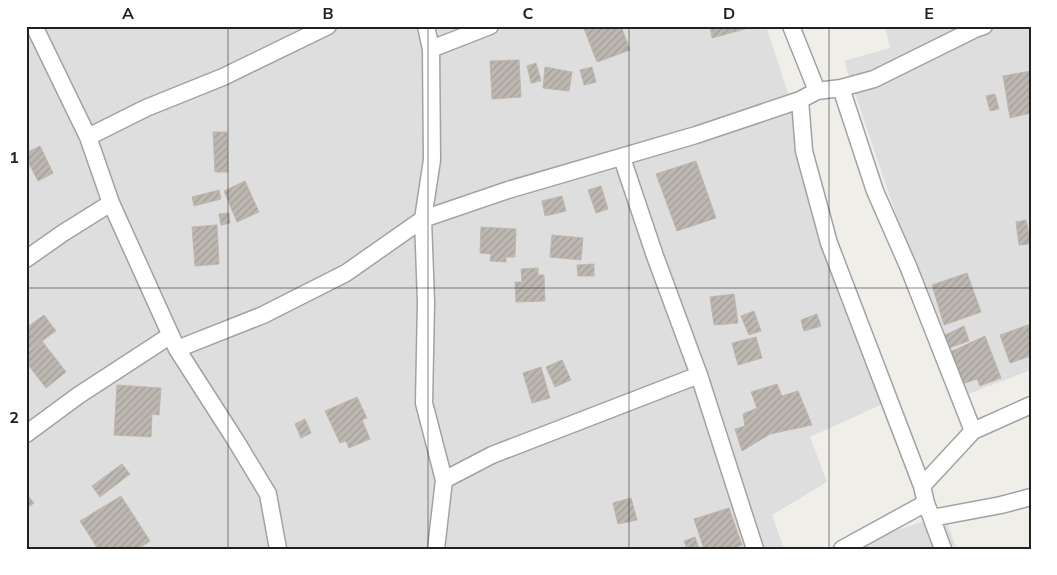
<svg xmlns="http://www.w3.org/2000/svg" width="1057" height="575" font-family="Mulish,sans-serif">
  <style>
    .residential { fill: #dedede }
    .building { fill: url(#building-hatch); stroke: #c0b6ac }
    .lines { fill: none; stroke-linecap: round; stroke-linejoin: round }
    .street-casing { stroke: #a2a2a2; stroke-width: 19 }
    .street { stroke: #fff; stroke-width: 16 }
    .grid { fill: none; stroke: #212121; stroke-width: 1; stroke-opacity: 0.55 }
    .neatline { fill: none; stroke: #212121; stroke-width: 2 }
    .grid-label { font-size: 16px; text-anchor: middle; font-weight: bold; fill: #212121 }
  </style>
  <defs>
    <pattern id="building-hatch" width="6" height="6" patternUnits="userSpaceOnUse" patternTransform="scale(1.25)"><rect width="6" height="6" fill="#bdb7b1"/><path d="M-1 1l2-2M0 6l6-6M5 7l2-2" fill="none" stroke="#a29d98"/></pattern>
  </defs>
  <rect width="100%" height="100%" fill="#f0eee8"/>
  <path class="residential" d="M26,26H766L889,401L810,437L827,482L772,515L784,549H26Z
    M885,26H1031V370L958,398L844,61L890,48Z
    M944,515L957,549H837Z"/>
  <path class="building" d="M583,26H621L630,50L597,62Z
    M710,26H744L745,29L712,38Z
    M519,60L521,97L492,99L490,61Z
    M536,63L541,81L531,83L527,66Z
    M545,67L572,72L569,91L543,88Z
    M592,67L596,82L584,85L580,70Z
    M1031,71V113L1010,118L1003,76Z
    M995,94L999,109L990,111L986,96Z
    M213,132H227L228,172H215Z
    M40,146L53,173L38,181L26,158V153Z
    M696,161L716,218L677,231L656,174Z
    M245,181L259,212L237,222L224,191Z
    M601,186L608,209L596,213L588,190Z
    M219,190L221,199L194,206L192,197Z
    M562,196L566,211L545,216L542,201Z
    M229,213L230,223L221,225L219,214Z
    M1026,220L1031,244L1019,245L1016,222Z
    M217,225L219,264L195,266L192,227Z
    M481,227L516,229L515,257H506V262L490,261L491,254L480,253Z
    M552,235L583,238L581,260L550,257Z
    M594,264V276H578L577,265Z
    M538,268V275H544L545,301L516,302L515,282H522L521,269Z
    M967,273L981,312L944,325L932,285Z
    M734,294L738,323L714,325L710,297Z
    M754,311L761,331L749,335L741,316Z
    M817,314L821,326L804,331L801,320Z
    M44,315L56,331L26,352V328Z
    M1031,324V356L1010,363L1000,335Z
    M964,326L969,341L946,349L941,337Z
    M985,336L1001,378L980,386L977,379L959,385L948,353Z
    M756,337L762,358L738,365L732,343Z
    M42,341L66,372L46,388L26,362V354Z
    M562,360L571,380L555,387L546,367Z
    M541,367L550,398L532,403L523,373Z
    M777,384L782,396L798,391L812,425L770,434L742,451L735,429L745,426L743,414L757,408L751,392Z
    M117,385L161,388L159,415L152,414L151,437L114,435Z
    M357,397L367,418L362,420L370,439L349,448L346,441L340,443L325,411Z
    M305,419L311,433L301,438L295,424Z
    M122,464L130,474L100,497L92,486Z
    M26,493L34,503L26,509Z
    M121,496L150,541L138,549H98L80,521Z
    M631,498L637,520L618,524L613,503Z
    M729,508L742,545L732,549H704L694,519Z
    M695,537L699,549H687L684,541Z"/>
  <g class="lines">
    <g class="street-casing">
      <path id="street" d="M426,26L431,49L432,160L423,219L426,302L424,403L444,480L436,549
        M791,26L817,91
        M36,30L88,137L111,203L177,349L236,441L268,494L278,549
        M431,49L490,26
        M841,88L875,191L908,266L973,431
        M800,100L804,151L829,243L922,486L926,503L943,549
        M88,137L146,108L223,77L328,26
        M622,158L655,256L699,375L755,549
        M26,259L63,233L111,203
        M177,349L263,315L346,273L423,219L508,190L696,135L800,100L817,91L841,88L874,79L975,29L984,26
        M26,434L79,395L171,335
        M444,480L492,455L699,375
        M922,486L973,431L1031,405
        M932,518L1001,505L1031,497
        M842,549L926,503"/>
    </g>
    <use href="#street" class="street"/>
  </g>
  <path class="grid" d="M228,26V549M428,26V549M629,26V549M829,26V549M26,288H1031"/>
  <rect width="1057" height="575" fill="none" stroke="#ffffff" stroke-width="55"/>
  <rect x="28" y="28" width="1002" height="520" class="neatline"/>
  <g class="grid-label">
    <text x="128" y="19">A</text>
    <text x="328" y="19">B</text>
    <text x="528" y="19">C</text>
    <text x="729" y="19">D</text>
    <text x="929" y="19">E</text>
    <text x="14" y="163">1</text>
    <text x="14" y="423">2</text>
  </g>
</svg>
